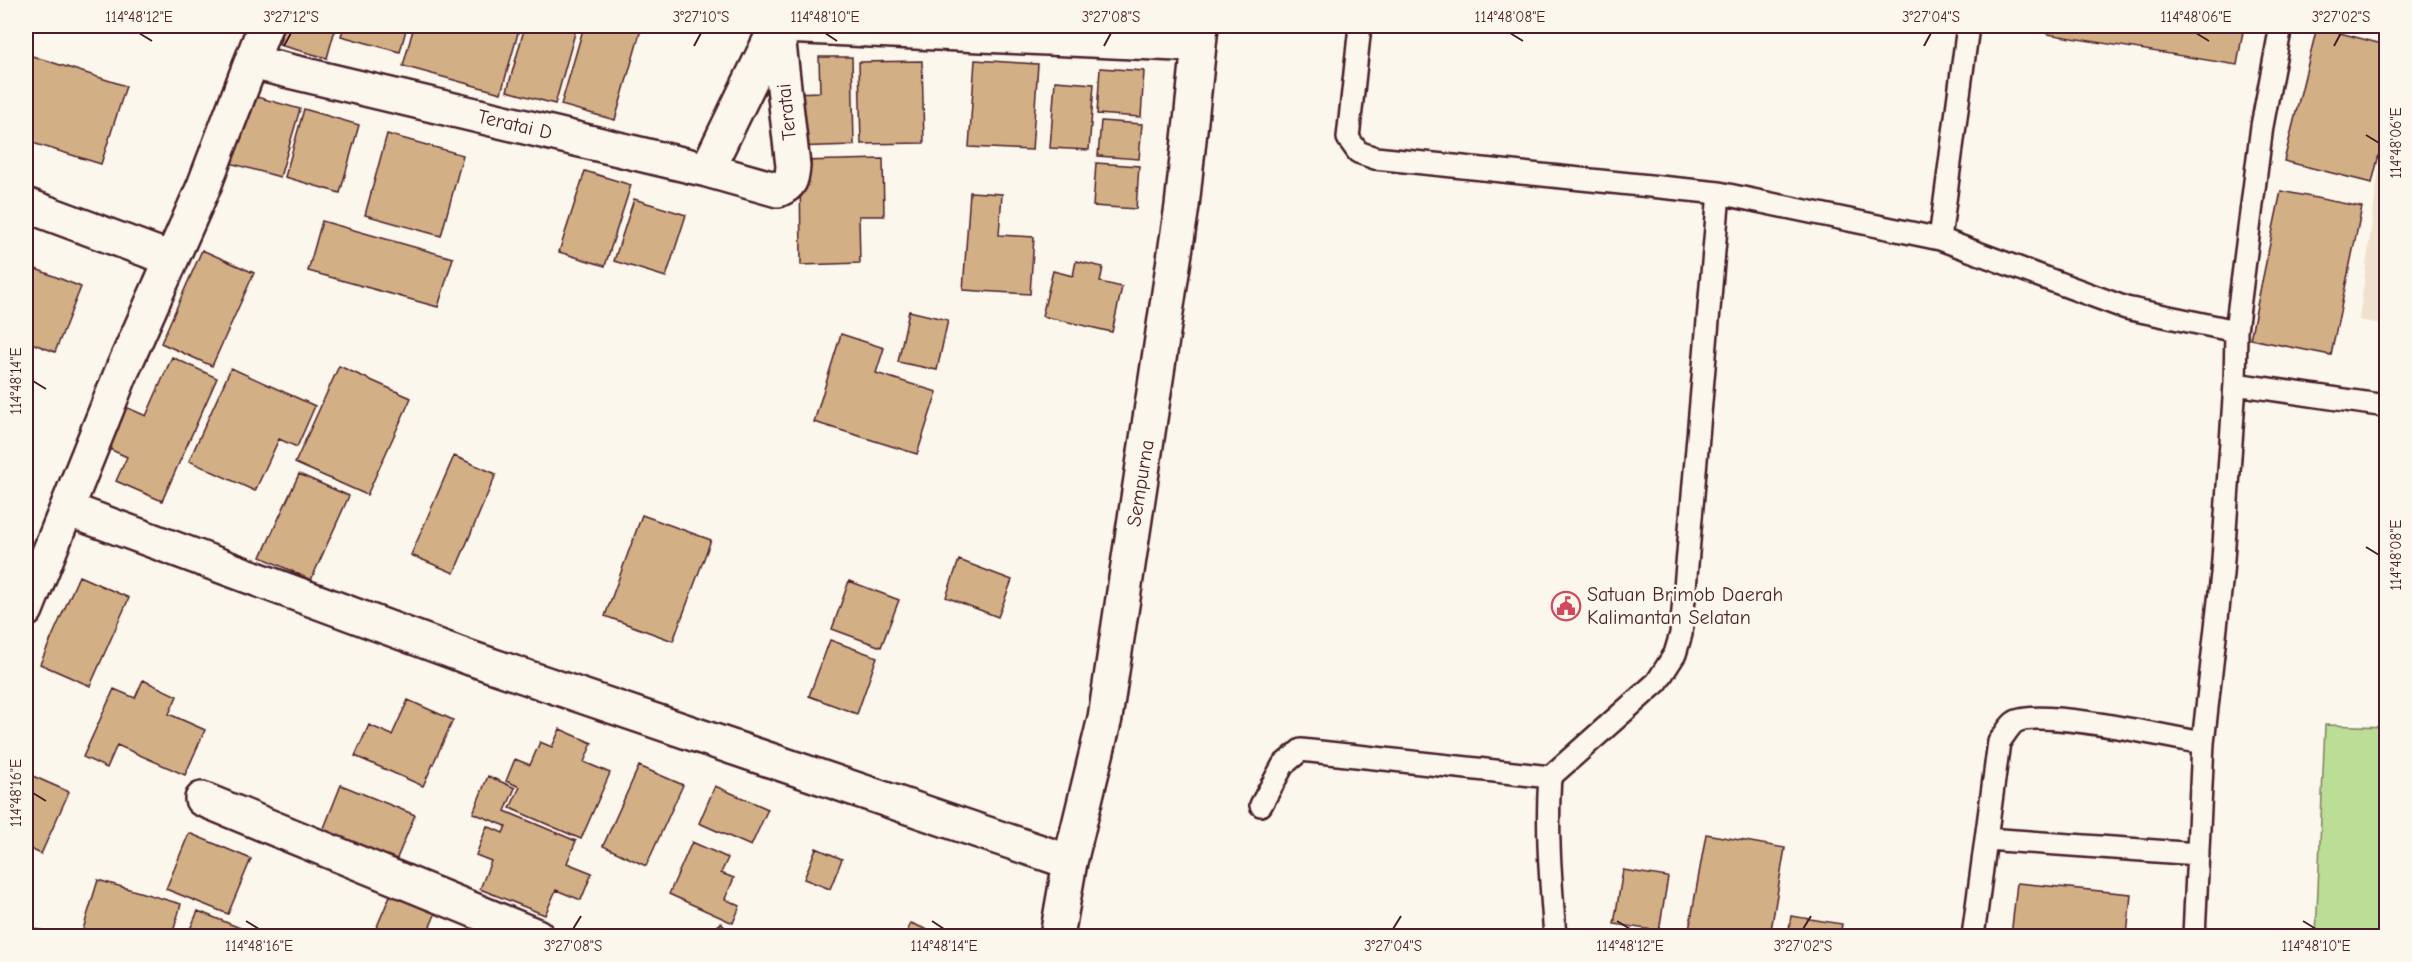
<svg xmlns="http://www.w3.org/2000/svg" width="2412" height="962" font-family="'Comic Neue',sans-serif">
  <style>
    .built { fill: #efe1cd }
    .green { fill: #bbdd96; stroke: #827e60; stroke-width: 1.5 }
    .building { fill: #d3af85; stroke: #4a1f2b; stroke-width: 1.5 }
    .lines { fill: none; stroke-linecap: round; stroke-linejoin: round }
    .lane-casing { stroke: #4a1f2b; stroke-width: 26 }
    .street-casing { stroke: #4a1f2b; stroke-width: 38 }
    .lane { stroke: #fbf7ec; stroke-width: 21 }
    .street { stroke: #fbf7ec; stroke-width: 33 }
    .ticks { fill: none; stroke: #4a1f2b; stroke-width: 2 }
    .labels { text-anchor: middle; stroke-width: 5; stroke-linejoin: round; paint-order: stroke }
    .street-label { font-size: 20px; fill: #4a1f2b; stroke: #fbf7ec }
    .poi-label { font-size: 20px; fill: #4a1f2b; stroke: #fbf7ec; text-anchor: start }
    .neatline { fill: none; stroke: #4a1f2b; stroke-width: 2 }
    .ticks-label { font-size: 15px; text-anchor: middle; fill: #4a1f2b }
  </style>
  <rect width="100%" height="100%" fill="#fbf7ec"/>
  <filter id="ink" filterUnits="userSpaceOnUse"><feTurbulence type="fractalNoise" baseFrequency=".0167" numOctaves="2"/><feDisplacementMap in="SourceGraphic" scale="12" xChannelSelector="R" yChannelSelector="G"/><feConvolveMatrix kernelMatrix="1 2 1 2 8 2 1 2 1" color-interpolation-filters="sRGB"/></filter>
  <g filter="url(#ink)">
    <path class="built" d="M2386,114V325L2359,320Z"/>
    <path class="green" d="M2325,725L2386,727V936H2316Z"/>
    <path class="building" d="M285,26H336L327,58L279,45Z
      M344,26H407L400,52L341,36Z
      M414,26H440L458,30L459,26H520L501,93L403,66Z
      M525,26H577L555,104L507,91Z
      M584,26H642L615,120L561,105Z
      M2048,26H2244L2237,65L2047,34Z
      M2317,27L2386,45V126L2372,183L2284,161Z
      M26,54L126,86L101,164L26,141Z
      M819,57H852L854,145L792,147V93L820,92Z
      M975,60L1038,64L1032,150L969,147Z
      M922,61L924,143L861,144L859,62Z
      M1100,68L1144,71L1141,117L1097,114Z
      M1055,81L1094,84L1089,150L1050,148Z
      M246,94L300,109L280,177L226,162Z
      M304,109L359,125L340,193L285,177Z
      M1101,121L1142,124L1139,159L1098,156Z
      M387,134L463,155L441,236L365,215Z
      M883,159L884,216H859L860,263L801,265L800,161Z
      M1096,163L1139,166L1136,209L1093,206Z
      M585,171L631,185L605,266L559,252Z
      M2281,191L2362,207L2331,355L2250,339Z
      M970,192L1002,194L999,235L1034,237L1030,294L963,290Z
      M634,199L686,215L666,277L614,261Z
      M322,221L453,258L438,307L308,271Z
      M202,250L254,273L212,366L161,343Z
      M1076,261L1103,267L1100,282L1122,287L1112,332L1042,316L1053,271L1073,276Z
      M26,265L81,287L55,352L26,341Z
      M909,311L948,320L937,370L898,362Z
      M841,334L884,348L876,373L937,392L917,454L814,422Z
      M172,357L217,378L162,501L116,481L127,457L98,444L117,403L146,416Z
      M339,366L411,398L367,495L295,463Z
      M231,368L315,406L297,447L279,439L255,491L189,461Z
      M26,427L31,429L26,448Z
      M454,456L496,474L454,573L411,555Z
      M299,474L349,496L311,580L261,557Z
      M642,515L711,540L673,641L605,616Z
      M959,560L1012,580L998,617L946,597Z
      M79,576L129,598L90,686L40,664Z
      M849,581L899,600L881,647L832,629Z
      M830,640L877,657L857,714L809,696Z
      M143,680L177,696L169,714L205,730L185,775L117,745L107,768L83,757L114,689L135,698Z
      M408,700L453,720L423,786L355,756L369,725L392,735Z
      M560,729L592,743L584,762L610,773L581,839L510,808L520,787L506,781L515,759L530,765L540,742L552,747Z
      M639,766L683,785L646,866L603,846Z
      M26,773L69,792L41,854L26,847Z
      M488,776L515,788L505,811L576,841L567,863L592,873L581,900L556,890L545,915L480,889L491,861L476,855L487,826L503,833L506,826L473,813Z
      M341,785L415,815L395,863L322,833Z
      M715,786L768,809L751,846L699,823Z
      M189,833L251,859L228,914L166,889Z
      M1706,834L1785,848L1770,936H1688Z
      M692,842L728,858L721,873L734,878L725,899L740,906L733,923L669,894Z
      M816,848L842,859L830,889L804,879Z
      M1623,870L1668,877L1659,931L1614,924Z
      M98,880L181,904L172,936H81Z
      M2017,883L2131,894L2127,936H2011Z
      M392,891L437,910L426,936H373Z
      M198,911L260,936H187Z
      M1791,916L1842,924L1840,936H1788Z
      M721,923L732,936H705Z
      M911,923L942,936H905Z
      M26,928L59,933V936H26Z"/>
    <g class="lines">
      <g class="lane-casing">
        <path id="lane" d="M1360,26L1348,138L1358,152L1375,158L1719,193L1940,239L2126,308L2236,331
          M1940,239L1968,26
          M2235,384L2386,406
          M1261,805L1283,765L1301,750L1550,777
          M1986,839L2198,854
          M1555,936C1551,884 1546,830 1550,777L1657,682L1675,654L1681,634L1719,193
          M1973,936L1999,742C2004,736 2010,724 2017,721C2044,709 2168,737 2203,743
          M2194,936L2203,743L2222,574L2235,384L2236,331L2262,126L2281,26"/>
      </g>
      <g class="street-casing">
        <path id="street" d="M783,26L1199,45
          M251,62L707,170L778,190C791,185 792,179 793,166L777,26
          M707,170L777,26
          M26,205L171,259
          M67,509L470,658L1070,862
          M26,610L122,371L204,186L265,26
          M202,799L537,936
          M1057,936L1070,862L1105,718L1182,206L1201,26"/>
      </g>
      <use href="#lane" class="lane"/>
      <use href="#street" class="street"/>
    </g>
  </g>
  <path class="ticks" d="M139,33L152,41M825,33L837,41M1510,33L1523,41M2196,33L2209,41M284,46L291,33M694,46L701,33M1104,46L1111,33M1924,46L1931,33M2334,46L2341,33M2366,135L2379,143M33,381L46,389M2366,547L2379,555M33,793L46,801M246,921L259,929M932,921L944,929M1617,921L1630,929M2303,921L2316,929M573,929L581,916M1393,929L1401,916M1803,929L1811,916"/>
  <defs>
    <g id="civic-ring" transform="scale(1.5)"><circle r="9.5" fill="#fbf7ec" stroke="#d1495b" stroke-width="1.5"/><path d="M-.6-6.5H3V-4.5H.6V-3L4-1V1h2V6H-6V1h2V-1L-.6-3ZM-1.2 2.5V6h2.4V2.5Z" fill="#d1495b"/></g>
  </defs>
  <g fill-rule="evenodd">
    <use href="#civic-ring" x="1566" y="606"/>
  </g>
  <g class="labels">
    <g class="street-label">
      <text transform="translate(786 112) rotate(-96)" y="7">Teratai</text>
      <text transform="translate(515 124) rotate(13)" y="7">Teratai D</text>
      <text transform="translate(1140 483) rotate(-81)" y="7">Sempurna</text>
    </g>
    <g class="poi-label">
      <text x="1587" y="601">Satuan Brimob Daerah<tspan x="1587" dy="23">Kalimantan Selatan</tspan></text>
    </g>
  </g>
  <rect width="2412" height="962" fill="none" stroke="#fbf7ec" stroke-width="66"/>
  <rect x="33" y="33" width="2346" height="896" class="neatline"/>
  <g class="ticks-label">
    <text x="139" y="22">114°48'12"E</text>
    <text x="291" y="22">3°27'12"S</text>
    <text x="701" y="22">3°27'10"S</text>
    <text x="825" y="22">114°48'10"E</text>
    <text x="1111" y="22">3°27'08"S</text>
    <text x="1510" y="22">114°48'08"E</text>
    <text x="1931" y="22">3°27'04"S</text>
    <text x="2196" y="22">114°48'06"E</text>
    <text x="2341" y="22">3°27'02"S</text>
    <text transform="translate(2396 143) rotate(-90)" y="5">114°48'06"E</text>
    <text transform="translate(16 381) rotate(-90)" y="5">114°48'14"E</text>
    <text transform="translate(2396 555) rotate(-90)" y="5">114°48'08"E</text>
    <text transform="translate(16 793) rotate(-90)" y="5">114°48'16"E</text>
    <text x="259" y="951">114°48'16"E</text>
    <text x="573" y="951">3°27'08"S</text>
    <text x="944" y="951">114°48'14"E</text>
    <text x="1393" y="951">3°27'04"S</text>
    <text x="1630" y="951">114°48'12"E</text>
    <text x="1803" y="951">3°27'02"S</text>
    <text x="2316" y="951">114°48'10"E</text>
  </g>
</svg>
